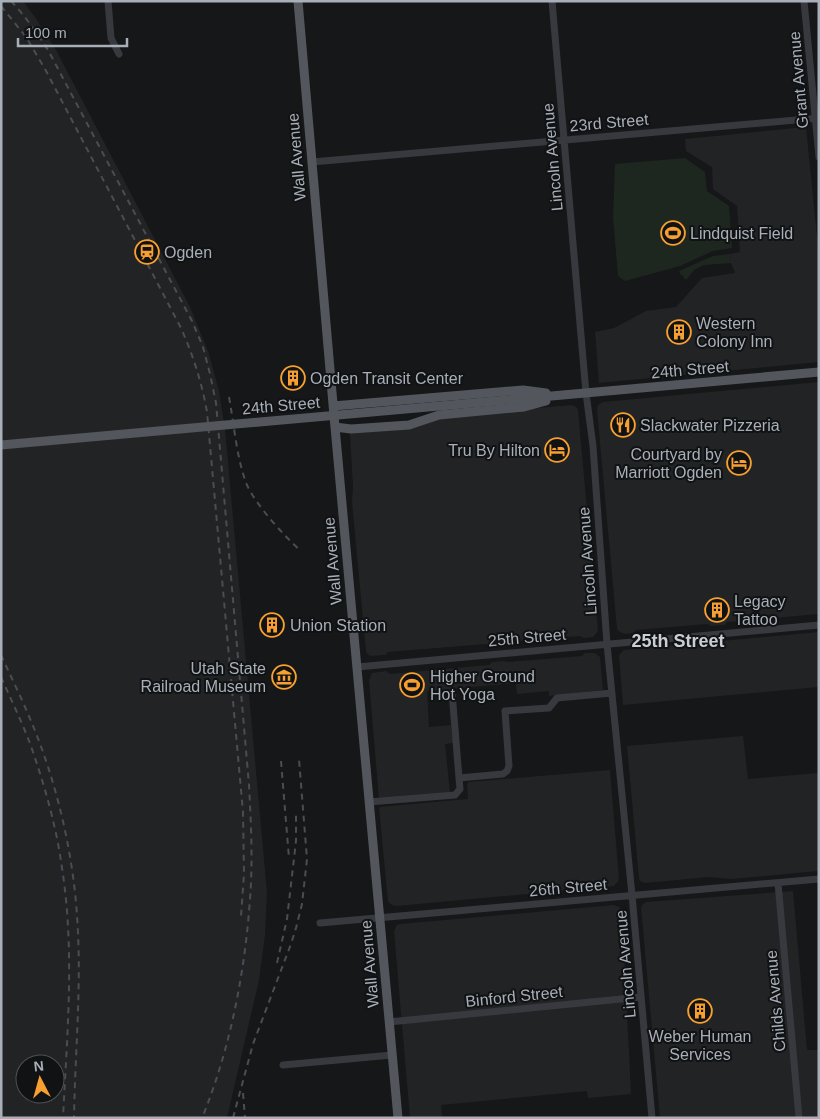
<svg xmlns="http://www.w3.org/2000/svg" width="820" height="1119" font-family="Arial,sans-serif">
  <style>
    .built { fill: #222325; fill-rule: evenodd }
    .green { fill: #1e271f }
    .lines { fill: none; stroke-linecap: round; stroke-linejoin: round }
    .minor { stroke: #37393e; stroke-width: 7 }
    .major { stroke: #53565d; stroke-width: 9 }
    .rail { stroke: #4a4d53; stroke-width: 2; stroke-dasharray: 6 5; stroke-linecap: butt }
    .major-bridge { stroke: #53565d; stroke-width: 9 }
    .labels { text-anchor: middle; stroke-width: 4; stroke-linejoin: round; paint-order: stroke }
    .street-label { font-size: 16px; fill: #a8afb9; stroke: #111213 }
    .poi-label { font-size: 16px; fill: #a8afb9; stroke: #111213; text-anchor: start }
    .neighbourhood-label { font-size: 18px; font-weight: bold; fill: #c9cdd5; stroke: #111213 }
  </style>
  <rect width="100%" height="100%" fill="#161718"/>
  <path class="built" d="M1,1H23L37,20L56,50L190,307L209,354L219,391L225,429L267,893L265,935L259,980L227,1118H1ZM25,1064H55V1094H25Z
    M806,127L819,257V362L599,383L595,332L614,328L646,311L676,307L702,278L735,273L731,263L730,254L740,252L737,206L713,189L712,167L686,151L685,139Z
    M819,382V614L727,622L725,625L711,626L708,624L636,630L633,633L625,634L620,632L617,629L597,409L598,405L603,402Z
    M572,405L576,407L578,410L598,631L595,635L593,637L584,638L580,636L505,642L503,645L490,646L486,644L388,652L385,655L371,656L368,655L366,651L352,502L353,487L350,433L445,416Z
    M819,632V687L623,705L619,655L624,650Z
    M585,653H595L600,657L603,690L549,696V691L517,694L516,683L427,691L429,727L451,725L453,743L445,744L450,793L379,799L369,680L372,673L386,671L390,674L489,665L492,662L504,661L508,662L582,656Z
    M743,736L748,779L819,773V871L732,879L708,877L645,883L640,881L639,878L627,746Z
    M610,770L619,880L614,886L397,906L392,905L388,902L379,807L468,799L467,784L469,782Z
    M793,891L807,1050H819V1118H660L641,907L643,904L646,902Z
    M614,905L619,907L622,911L631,1094L588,1098L587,1091L441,1105L442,1118H410L394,931L397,925L400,924Z"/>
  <path class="green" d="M685,158L705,172L707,191L729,206L732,248L713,251L680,266L625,281L618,276L613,218L615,164Z
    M730,254L731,263L704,265L694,270L686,280L682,275L680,274L679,271L713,256Z"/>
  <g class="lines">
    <path class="minor" d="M108,1L111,38L119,54
      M552,1L586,393L593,446L607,644L632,895L652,1118
      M804,1L819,157
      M312,162L819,118
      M357,667L819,625
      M452,692L459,778
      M369,802L455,795L460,789L459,778L503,774L507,771L509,766L505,711L549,708L557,698L612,693
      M778,883L799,1118
      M320,923L819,879
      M389,1022L641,997
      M283,1065L392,1055"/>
    <path class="major" d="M298,1L335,427L398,1118
      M518,399L819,372
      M333,406L523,390L546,393
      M335,427L351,429L409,425L439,415L524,407L546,401"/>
    <path class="rail" d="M11,1C25,16 37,33 48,50L192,321L203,347L210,374L216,403L249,785C251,823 253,861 250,899C245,972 230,1050 202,1118
      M1,6L26,37L45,69L181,328C193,355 202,383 207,412L243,812L244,874L241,916
      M229,397C234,424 237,461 247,485C256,505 284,536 301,551
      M1,655C11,677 22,699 31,721C56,780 73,852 77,916C82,983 75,1051 74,1118
      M1,677C13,704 26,730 35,758C47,794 57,831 62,868C75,951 67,1035 63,1118
      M281,761L289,858
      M277,963L287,919L296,841V814
      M243,1093L245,1118
      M233,1118L253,1044L291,944L296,928L302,904L307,859L299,759"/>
    <path class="major-bridge" d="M1,445L518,399"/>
  </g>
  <defs>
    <g id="stadium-ring" transform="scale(1.25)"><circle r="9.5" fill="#111213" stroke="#f79f30" stroke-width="1.5"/><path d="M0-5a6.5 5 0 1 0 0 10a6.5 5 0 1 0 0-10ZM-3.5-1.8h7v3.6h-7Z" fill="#f79f30"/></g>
    <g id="station-ring" transform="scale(1.25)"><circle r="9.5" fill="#111213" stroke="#f79f30" stroke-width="1.5"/><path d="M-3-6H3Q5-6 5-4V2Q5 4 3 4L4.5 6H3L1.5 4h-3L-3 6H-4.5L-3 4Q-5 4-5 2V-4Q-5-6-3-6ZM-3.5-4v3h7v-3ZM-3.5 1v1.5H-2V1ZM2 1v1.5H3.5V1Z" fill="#f79f30"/></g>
    <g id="building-ring" transform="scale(1.25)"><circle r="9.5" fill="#111213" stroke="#f79f30" stroke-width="1.5"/><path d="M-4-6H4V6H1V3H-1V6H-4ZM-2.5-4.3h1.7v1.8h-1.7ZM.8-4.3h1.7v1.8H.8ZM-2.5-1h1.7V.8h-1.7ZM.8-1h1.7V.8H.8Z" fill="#f79f30"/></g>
    <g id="restaurant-ring" transform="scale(1.25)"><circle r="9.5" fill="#111213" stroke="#f79f30" stroke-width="1.5"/><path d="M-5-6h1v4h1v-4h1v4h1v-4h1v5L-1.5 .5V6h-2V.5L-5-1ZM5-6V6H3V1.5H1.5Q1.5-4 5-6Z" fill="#f79f30"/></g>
    <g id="hotel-ring" transform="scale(1.25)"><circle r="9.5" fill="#111213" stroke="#f79f30" stroke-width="1.5"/><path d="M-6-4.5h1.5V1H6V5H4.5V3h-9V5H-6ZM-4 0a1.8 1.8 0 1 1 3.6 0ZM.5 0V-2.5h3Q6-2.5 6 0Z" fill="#f79f30"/></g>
    <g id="museum-ring" transform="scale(1.25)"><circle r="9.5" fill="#111213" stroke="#f79f30" stroke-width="1.5"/><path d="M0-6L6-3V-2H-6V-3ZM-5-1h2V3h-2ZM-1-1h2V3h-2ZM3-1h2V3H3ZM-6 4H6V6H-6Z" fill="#f79f30"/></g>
  </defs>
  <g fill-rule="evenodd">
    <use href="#stadium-ring" x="673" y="233"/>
    <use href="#station-ring" x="147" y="252"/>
    <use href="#building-ring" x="679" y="332"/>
    <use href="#building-ring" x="293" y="378"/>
    <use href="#restaurant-ring" x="623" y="425"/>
    <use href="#hotel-ring" x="557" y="450"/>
    <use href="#hotel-ring" x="739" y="463"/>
    <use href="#building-ring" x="717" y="610"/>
    <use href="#building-ring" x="272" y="625"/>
    <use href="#museum-ring" x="284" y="677"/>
    <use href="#stadium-ring" x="412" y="685"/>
    <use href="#building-ring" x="700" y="1011"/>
  </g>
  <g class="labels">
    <g class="street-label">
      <text transform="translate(798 80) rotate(-95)" y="6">Grant Avenue</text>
      <text transform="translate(609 122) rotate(-5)" y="6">23rd Street</text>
      <text transform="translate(296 157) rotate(-95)" y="6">Wall Avenue</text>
      <text transform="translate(552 157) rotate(-95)" y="6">Lincoln Avenue</text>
      <text transform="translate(690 369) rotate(-5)" y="6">24th Street</text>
      <text transform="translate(281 405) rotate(-5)" y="6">24th Street</text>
      <text transform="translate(332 561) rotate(-95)" y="6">Wall Avenue</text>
      <text transform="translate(587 561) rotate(-94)" y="6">Lincoln Avenue</text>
      <text transform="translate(527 637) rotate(-5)" y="6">25th Street</text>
      <text transform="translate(568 887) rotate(-5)" y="6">26th Street</text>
      <text transform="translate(369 964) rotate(-95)" y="6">Wall Avenue</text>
      <text transform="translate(625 964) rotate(-95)" y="6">Lincoln Avenue</text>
      <text transform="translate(514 996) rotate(-6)" y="6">Binford Street</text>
      <text transform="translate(775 1001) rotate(-95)" y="6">Childs Avenue</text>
    </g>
    <g class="poi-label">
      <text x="690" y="239">Lindquist Field</text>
      <text x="164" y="258">Ogden</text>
      <text x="696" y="329">Western<tspan x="696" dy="18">Colony Inn</tspan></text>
      <text x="310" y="384">Ogden Transit Center</text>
      <text x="640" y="431">Slackwater Pizzeria</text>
      <text x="540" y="456" text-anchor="end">Tru By Hilton</text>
      <text x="722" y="460" text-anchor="end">Courtyard by<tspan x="722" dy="18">Marriott Ogden</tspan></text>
      <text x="734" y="607">Legacy<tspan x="734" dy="18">Tattoo</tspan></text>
      <text x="290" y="631">Union Station</text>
      <text x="266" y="674" text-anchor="end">Utah State<tspan x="266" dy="18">Railroad Museum</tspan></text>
      <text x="430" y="682">Higher Ground<tspan x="430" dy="18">Hot Yoga</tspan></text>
      <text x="700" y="1042" text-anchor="middle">Weber Human<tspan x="700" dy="18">Services</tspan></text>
    </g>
    <g class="neighbourhood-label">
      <text x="678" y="647">25th Street</text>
    </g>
  </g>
  <rect width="820" height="1119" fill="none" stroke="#a8afb9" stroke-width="5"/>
  <g transform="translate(40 1079) rotate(354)"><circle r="24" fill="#111213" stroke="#4d5155"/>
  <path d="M0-4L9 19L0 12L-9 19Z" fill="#f79f30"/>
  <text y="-8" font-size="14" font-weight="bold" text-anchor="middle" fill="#a8afb9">N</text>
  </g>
  <path d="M18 38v8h109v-8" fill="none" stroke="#a8afb9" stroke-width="2.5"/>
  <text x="25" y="38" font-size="15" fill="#a8afb9" stroke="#111213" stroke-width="4" paint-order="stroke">100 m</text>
</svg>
